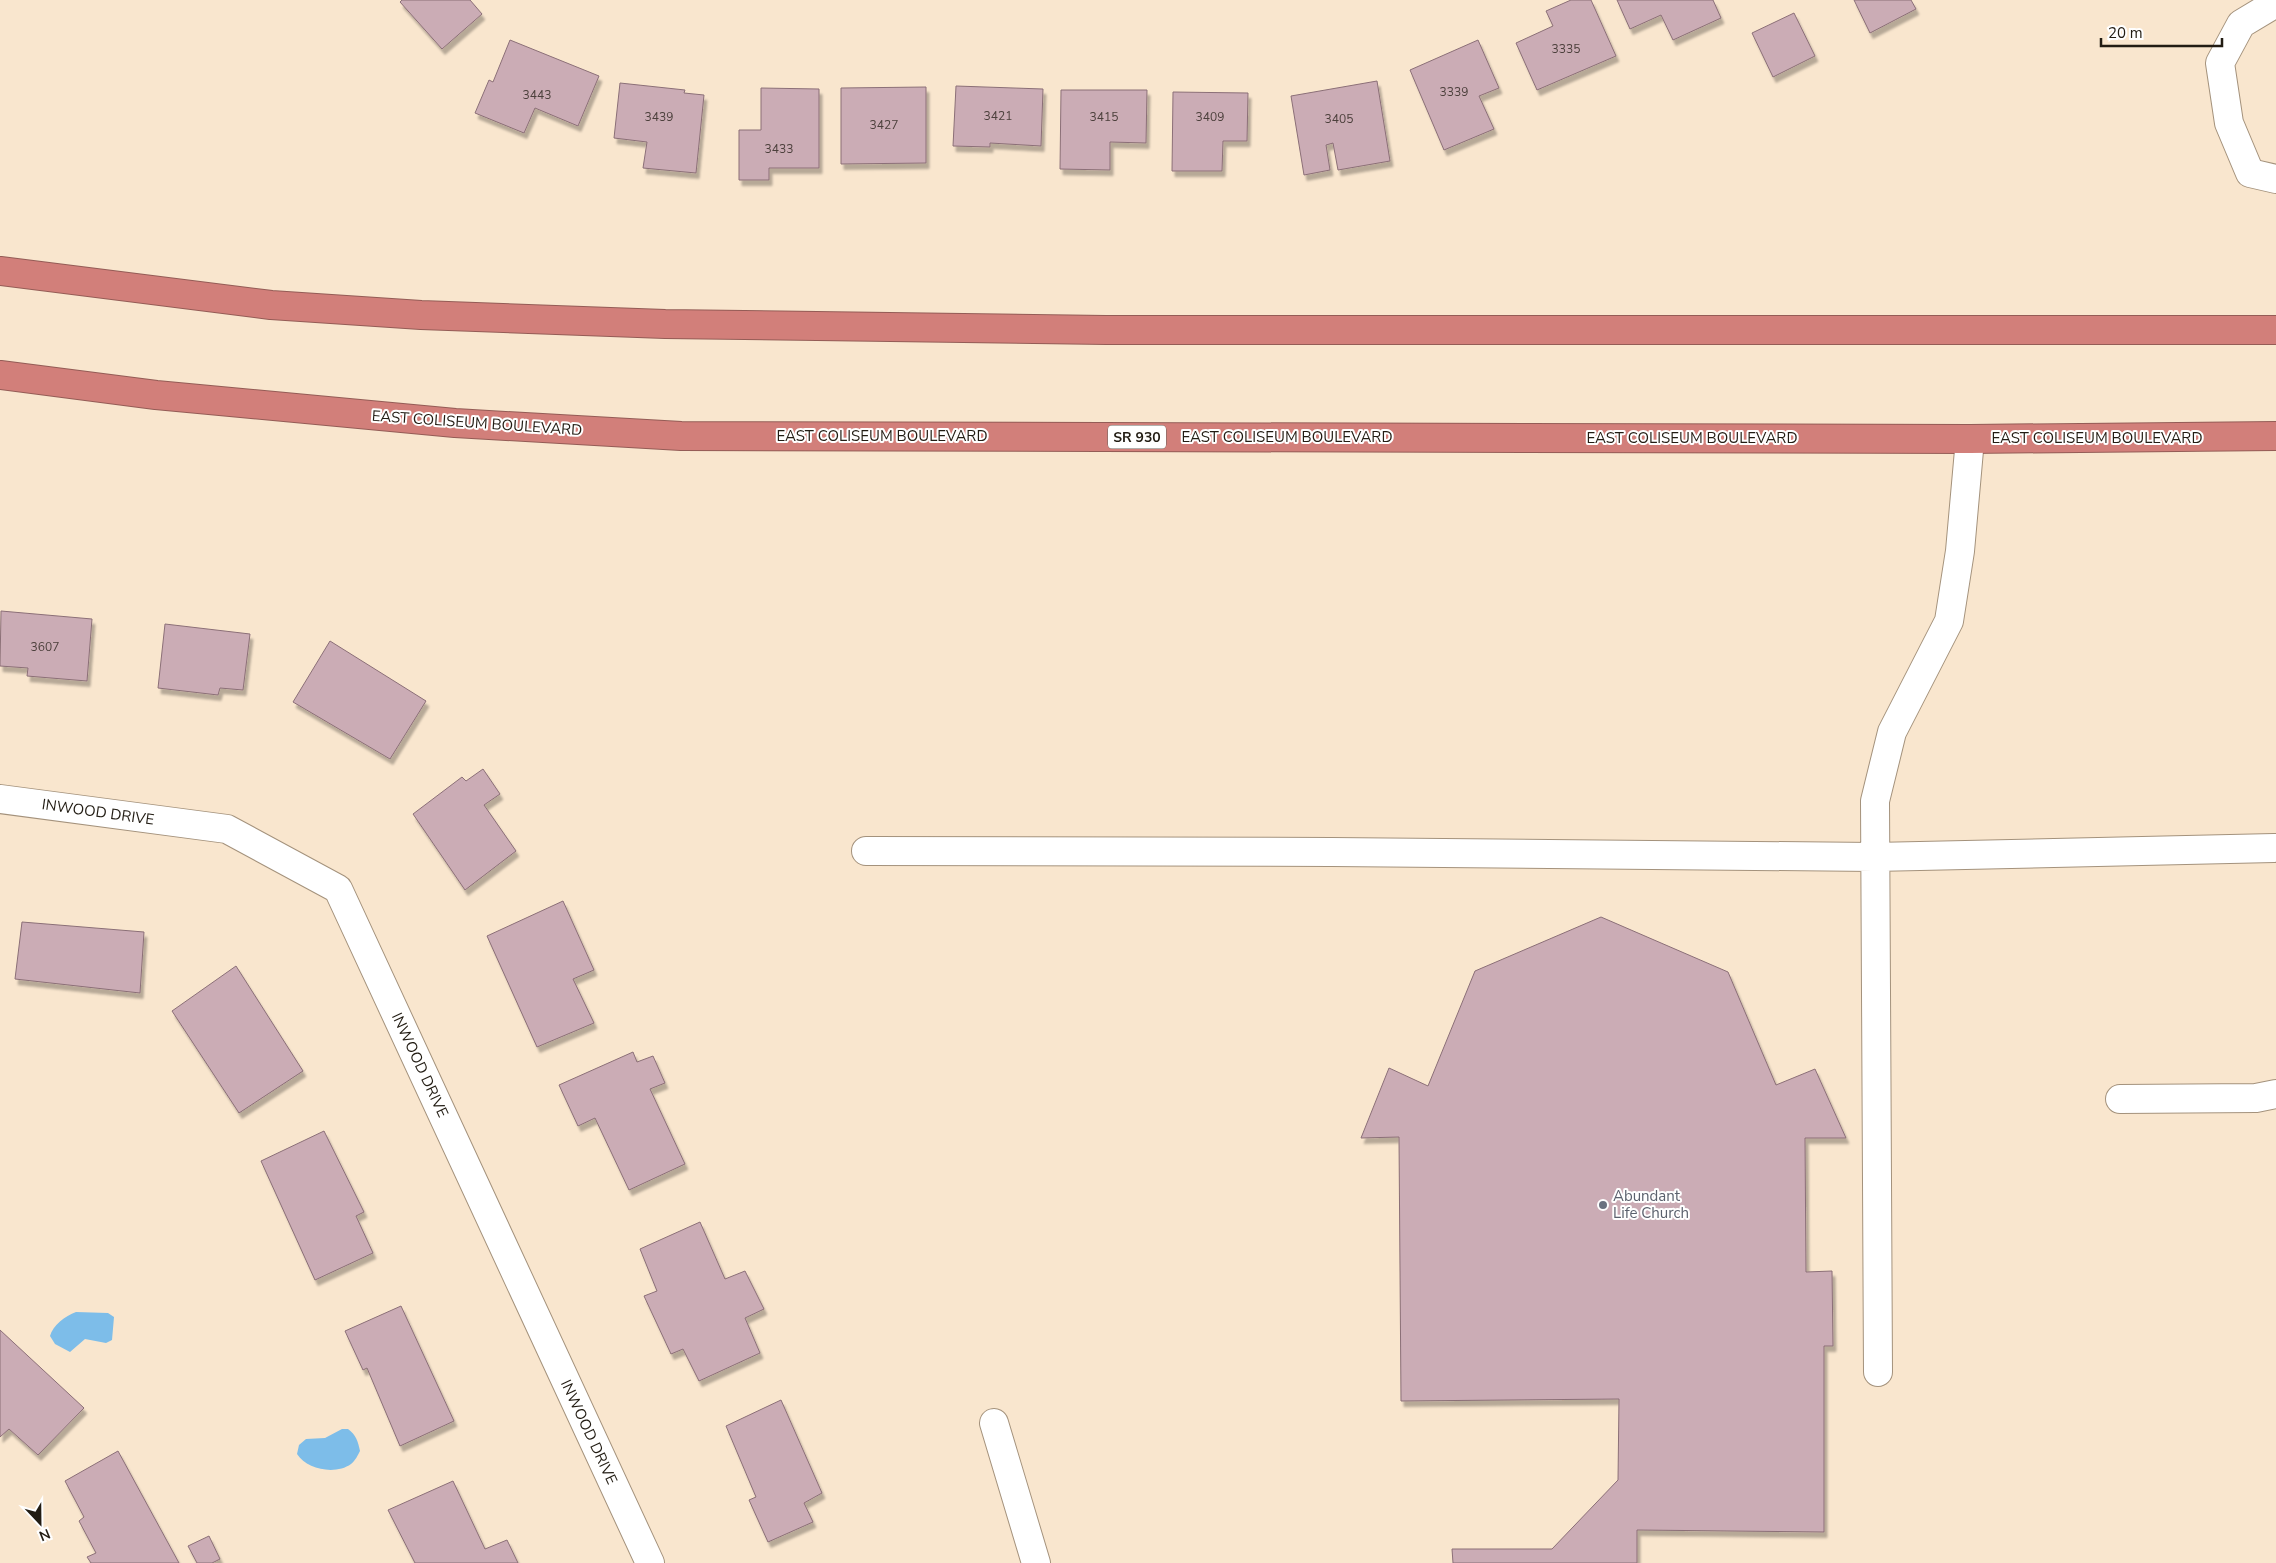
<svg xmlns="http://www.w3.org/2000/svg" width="2276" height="1563" font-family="'Nunito Sans',sans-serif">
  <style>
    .water { fill: #7dbde9 }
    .building { fill: #cbacb5; stroke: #8b6f77; filter: url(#shadow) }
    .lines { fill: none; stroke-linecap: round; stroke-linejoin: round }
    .minor-casing { stroke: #a4927c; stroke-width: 30 }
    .highway-casing { stroke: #945c56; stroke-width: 30 }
    .minor { stroke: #fff; stroke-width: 28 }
    .highway { stroke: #d27f7a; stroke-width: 28 }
    .worship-dot { fill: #6b7280; stroke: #fff; stroke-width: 2 }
    .labels { text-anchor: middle; stroke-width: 4; stroke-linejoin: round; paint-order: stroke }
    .number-label { font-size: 12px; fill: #4c403c }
    .shield { fill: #fff; stroke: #64605a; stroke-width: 1 }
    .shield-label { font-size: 14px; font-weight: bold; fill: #221c13 }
    .street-label { font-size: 15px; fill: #221c13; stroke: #fff }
    .worship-label { font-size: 15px; fill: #5b616d; stroke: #fff; text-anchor: start }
  </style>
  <defs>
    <filter id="shadow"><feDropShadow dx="3" dy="5.5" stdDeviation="1" flood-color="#0004"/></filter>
  </defs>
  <rect width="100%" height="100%" fill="#f9e6ce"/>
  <path class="water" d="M76,1312L108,1313L114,1317L112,1340L106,1343L85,1339L70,1352L55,1344L50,1336C53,1325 65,1316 76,1312Z
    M342,1429H348C356,1435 358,1441 360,1451C358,1455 355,1461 351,1464C336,1475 307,1470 297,1454L299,1445L306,1439L325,1438Z"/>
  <path class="building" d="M402,0H470L482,14L442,49L400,2Z
    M1571,0H1591L1616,56L1537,90L1516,43L1553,26L1546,11Z
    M1617,0H1713L1721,18L1673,40L1661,15L1630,29Z
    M1854,0H1911L1916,9L1870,33Z
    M1794,13L1815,56L1773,77L1752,33Z
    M510,40L599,76L578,126L535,108L524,133L475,113L489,80L493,82Z
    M1478,40L1499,88L1479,96L1494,129L1444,150L1410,70Z
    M1377,81L1390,161L1338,170L1333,143L1326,145L1330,170L1304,175L1291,96Z
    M620,83L685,90L684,93L704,95L696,173L643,168L647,142L614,138Z
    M956,86L1043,89L1041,146L990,143V147L953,146Z
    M926,87V163L841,164V88Z
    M761,88L819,89V168H769V180H739V130H761Z
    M1061,90H1147L1146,143L1110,142V170L1060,169Z
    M1173,92L1248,93L1247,141H1223L1222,171H1172Z
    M1,611L92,619L87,681L27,676L28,668L0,666Z
    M165,624L250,634L243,690L220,688L218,695L158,688Z
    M330,641L426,701L390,759L293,702Z
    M483,769L500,794L484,805L516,851L465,890L413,814L462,777L466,781Z
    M563,901L594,970L573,979L594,1023L537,1047L487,936Z
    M1601,917L1728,972L1776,1085L1815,1069L1846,1138H1805L1806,1272L1832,1271L1833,1346H1824V1532L1637,1530V1563H1453L1452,1549H1552L1618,1480L1619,1399L1401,1401L1399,1137L1361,1138L1389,1068L1428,1086L1475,971Z
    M22,922L144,932L140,993L15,979Z
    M236,966L303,1071L239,1113L172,1011Z
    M633,1052L637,1062L653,1056L665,1083L650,1089L685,1164L629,1190L595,1118L578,1126L559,1085Z
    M324,1131L364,1212L356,1216L373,1253L315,1280L261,1161Z
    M700,1222L725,1279L745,1271L764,1309L745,1318L760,1353L699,1381L683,1349L671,1354L644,1296L657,1291L640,1249Z
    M401,1306L454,1421L400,1446L367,1368L363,1370L345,1331Z
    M0,1330L84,1408L38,1455L9,1429L0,1437Z
    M781,1400L822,1493L804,1503L813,1522L768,1542L749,1500L756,1497L726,1426Z
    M118,1451L179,1563H91L87,1557L96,1553L79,1521L84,1517L65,1481Z
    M453,1481L485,1549L507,1540L518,1563H415L388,1510Z
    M209,1536L220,1559L212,1563H197L188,1546Z"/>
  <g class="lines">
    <g class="minor-casing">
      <path id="minor" d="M2276,3L2241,24L2220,63L2229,123L2250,173L2276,179
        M0,799L227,829L338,889L650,1563
        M866,851L1332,852L1874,857L2274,848
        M2120,1099L2256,1098L2276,1094
        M1878,1372L1875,801L1892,732L1949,621L1960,551L1970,439
        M994,1423L1036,1563"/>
    </g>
    <g class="highway-casing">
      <path id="highway" d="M0,271L271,305L421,315L665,324L1106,330H2276
        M0,375L156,395L455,423L681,436L1970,439L2276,436"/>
    </g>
    <use href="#minor" class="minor"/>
    <use href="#highway" class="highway"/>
  </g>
  <circle class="worship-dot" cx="1603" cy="1205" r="5"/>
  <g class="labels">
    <g class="number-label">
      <text x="1566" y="53">3335</text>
      <text x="1454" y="96">3339</text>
      <text x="537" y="99">3443</text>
      <text x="998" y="120">3421</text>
      <text x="659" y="121">3439</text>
      <text x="1104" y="121">3415</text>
      <text x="1210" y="121">3409</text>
      <text x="1339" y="123">3405</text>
      <text x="884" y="129">3427</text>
      <text x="779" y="153">3433</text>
      <text x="45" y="651">3607</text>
    </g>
    <rect class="shield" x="1108" y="425.5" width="58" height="23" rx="4"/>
    <g class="shield-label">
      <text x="1137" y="442">SR 930</text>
    </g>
    <g class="street-label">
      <text transform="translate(477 423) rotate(4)" y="5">EAST COLISEUM BOULEVARD</text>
      <text x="882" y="441">EAST COLISEUM BOULEVARD</text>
      <text x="1287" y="442">EAST COLISEUM BOULEVARD</text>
      <text x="1692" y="443">EAST COLISEUM BOULEVARD</text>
      <text x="2097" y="443">EAST COLISEUM BOULEVARD</text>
      <text transform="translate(98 812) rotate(8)" y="5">INWOOD DRIVE</text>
      <text transform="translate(420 1065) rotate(65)" y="5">INWOOD DRIVE</text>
      <text transform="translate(589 1432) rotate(65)" y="5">INWOOD DRIVE</text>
    </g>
    <g class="worship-label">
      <text x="1613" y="1201">Abundant<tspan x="1613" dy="17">Life Church</tspan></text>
    </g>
  </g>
  <g transform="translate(40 1523) rotate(158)" stroke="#ffffff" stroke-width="4" paint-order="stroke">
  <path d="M0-4L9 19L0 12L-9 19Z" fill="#221c13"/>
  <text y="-8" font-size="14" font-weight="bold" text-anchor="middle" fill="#221c13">N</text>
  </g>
  <path d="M2101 38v8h121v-8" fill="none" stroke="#221c13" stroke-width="2.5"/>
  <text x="2108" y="38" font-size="15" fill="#221c13" stroke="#ffffff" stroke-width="4" paint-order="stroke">20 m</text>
</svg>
